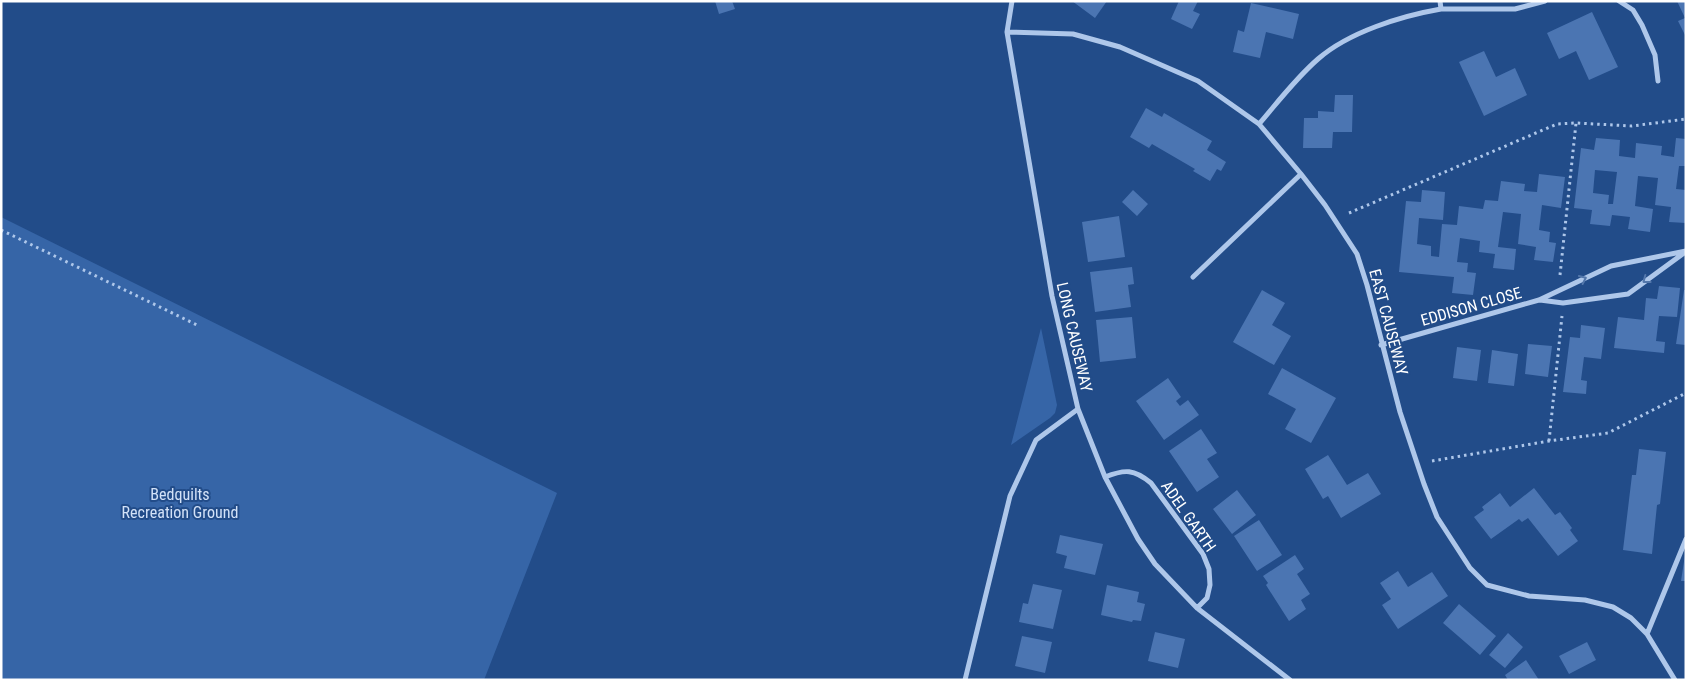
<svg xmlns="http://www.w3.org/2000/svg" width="1687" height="681" font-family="'Roboto Condensed',sans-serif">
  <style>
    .green { fill: #3665a7 }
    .building { fill: #4b75b2; fill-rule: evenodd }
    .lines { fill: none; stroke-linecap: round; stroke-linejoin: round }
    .path { stroke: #aec7ea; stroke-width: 3; stroke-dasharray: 2.5 4; stroke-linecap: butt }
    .street { stroke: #aec7ea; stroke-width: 5 }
    .oneway { stroke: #5377ab }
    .labels { text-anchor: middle; stroke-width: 4; stroke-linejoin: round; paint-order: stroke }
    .street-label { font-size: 16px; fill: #fff; stroke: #224c89 }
    .park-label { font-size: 16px; fill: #d3e2f8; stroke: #224c89 }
  </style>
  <rect width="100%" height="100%" fill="#224c89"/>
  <path class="green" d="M1,217L557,493L484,680H1Z
    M1041,328L1057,405L1055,413L1050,418L1011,445Z"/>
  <path class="building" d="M715,1H732L735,9L719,14Z
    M1072,1H1107L1095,18Z
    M1179,1H1198L1193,11L1200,14L1192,29L1171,19Z
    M1677,1H1686V37L1678,21L1685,18Z
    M1251,3L1299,14L1293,39L1266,32L1260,58L1233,52L1238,30L1244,32Z
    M1592,12L1618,67L1589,80L1576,51L1559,59L1547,33Z
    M1484,51L1496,77L1515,68L1527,95L1484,116L1459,62Z
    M1335,95H1353L1352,132H1333L1332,148H1303L1304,118H1318V111L1334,112Z
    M1146,108L1162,117L1164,113L1212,141L1207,150L1226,162L1221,171L1217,169L1210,181L1193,171L1195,169L1152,144L1149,148L1130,137Z
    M1596,138L1620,140L1619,156L1635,158L1636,143L1662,146L1661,155L1674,157L1676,138L1686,139V166H1679L1676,189L1686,190V223L1669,222L1671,207L1655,205L1658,178L1638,176L1635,206L1653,209L1650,232L1628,229L1630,217L1612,215L1610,226L1590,224L1592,210L1574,208L1581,148L1594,150ZM1595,170L1617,172L1613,204H1608L1609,195L1593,193Z
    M1539,174L1565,177L1561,208L1542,205L1539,230L1550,232L1549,242L1556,243L1553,262L1534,260L1536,247L1518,244L1521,214L1503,212L1498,247L1516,249L1514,270L1493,268L1495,254L1479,252L1480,241L1460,238L1457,262L1468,263L1467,272L1476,273L1473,295L1452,293L1454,277L1399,272L1406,201L1421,202L1422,190L1445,192L1443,220L1419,218L1417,244L1431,246V256L1439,257L1442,224L1457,225L1459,206L1483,209L1485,200L1498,201L1501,181L1525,184L1524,191L1537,192Z
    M1133,190L1148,204L1137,216L1122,202Z
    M1119,216L1125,257L1088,262L1082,222Z
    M1132,267L1134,284L1128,285L1131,307L1095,312L1090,272Z
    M1659,286L1680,288L1677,317L1659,316L1656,341L1665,342L1664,353L1614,348L1618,317L1644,320L1646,298L1657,299Z
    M1262,290L1285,303L1272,325L1291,336L1274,365L1233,342Z
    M1684,290H1686V345L1676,344Z
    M1132,317L1136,358L1100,362L1096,320Z
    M1581,325L1605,328L1601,359L1584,357L1581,380L1587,381L1586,394L1563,392L1570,337L1580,338Z
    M1528,344L1552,346L1548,377L1525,374Z
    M1457,347L1481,350L1477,381L1453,378Z
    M1492,350L1518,354L1514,386L1488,383Z
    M1282,368L1336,398L1311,443L1285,429L1296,409L1268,394Z
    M1168,378L1181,397L1176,401L1180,406L1188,400L1199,415L1164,440L1136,401Z
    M1201,429L1217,453L1207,459L1219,477L1197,492L1169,451Z
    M1639,449L1666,452L1660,504L1657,505L1652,554L1623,550L1632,475H1636Z
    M1328,455L1347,485L1368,473L1381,494L1341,518L1328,496L1323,499L1305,469Z
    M1534,488L1555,515L1560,512L1572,528L1570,530L1578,541L1558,556L1528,518L1522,522L1519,519L1491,539L1474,517L1484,510L1482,507L1500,493L1510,507Z
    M1237,490L1256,515L1232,534L1213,509Z
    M1259,520L1282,555L1257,571L1234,536Z
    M1060,535L1103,544L1095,575L1064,568L1067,556L1056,553Z
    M1295,555L1304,569L1297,574L1310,594L1301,600L1306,609L1289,621L1266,585L1268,583L1263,576Z
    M1685,555H1686V581H1681Z
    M1398,571L1408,587L1432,572L1448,596L1398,629L1382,605L1391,599L1380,583Z
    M1033,584L1062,590L1053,629L1019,622L1023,603L1028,604Z
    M1107,585L1139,592L1137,602L1145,604L1141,621L1133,620L1132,622L1101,615Z
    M1459,604L1496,636L1480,655L1443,623Z
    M1155,632L1185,639L1178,668L1148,661Z
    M1508,633L1523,647L1505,668L1489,655Z
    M1022,636L1052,642L1045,673L1015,666Z
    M1587,642L1596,660L1569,674L1559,656Z
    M1526,660L1539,680H1508L1505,675Z"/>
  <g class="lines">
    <path class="path" d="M1349,213L1557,124L1576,123L1632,126L1686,119
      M1,230L197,325
      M1560,275L1576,123
      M1549,441L1562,316
      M1432,461L1549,441L1608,433L1686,393"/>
    <path class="street" d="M1619,1L1633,10L1642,25L1655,55L1658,81
      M1441,9H1515L1545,1
      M1007,32L1073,34L1120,47L1198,81L1259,124L1301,174L1325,205L1357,254L1367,285L1400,412L1424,484L1437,517L1470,568L1487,585L1529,596L1585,600L1613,607L1631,618L1647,634L1675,680
      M1259,124C1278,102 1296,78 1318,59C1349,32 1401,16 1441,9L1440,1
      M1193,277L1301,174
      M1540,300L1563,303L1628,294L1684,253
      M1381,345L1539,300L1611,266L1686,251
      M1078,409L1105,477L1138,539L1155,564L1197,608L1290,680
      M1105,477C1125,469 1134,469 1151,483L1203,554L1209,569L1210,585L1207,598L1197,608
      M1647,634L1686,539
      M965,680L1010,496L1036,440L1078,409L1052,296L1007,32L1012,1"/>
  </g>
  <defs><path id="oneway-chevron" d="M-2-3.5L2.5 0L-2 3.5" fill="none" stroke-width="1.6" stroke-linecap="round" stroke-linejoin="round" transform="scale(1.25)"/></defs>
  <g class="oneway">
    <use href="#oneway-chevron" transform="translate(1583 279) rotate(-25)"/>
    <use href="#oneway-chevron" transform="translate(1646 280) rotate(143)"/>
  </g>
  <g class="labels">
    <g class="street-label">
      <text transform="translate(1471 306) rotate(-16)" y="6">EDDISON CLOSE</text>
      <text transform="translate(1389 322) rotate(75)" y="6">EAST CAUSEWAY</text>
      <text transform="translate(1075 337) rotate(77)" y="6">LONG CAUSEWAY</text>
      <text transform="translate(1189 516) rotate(55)" y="6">ADEL GARTH</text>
    </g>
    <g class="park-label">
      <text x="180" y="500">Bedquilts<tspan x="180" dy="18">Recreation Ground</tspan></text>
    </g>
  </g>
  <rect width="1687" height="681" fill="none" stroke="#ffffff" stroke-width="5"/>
</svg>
